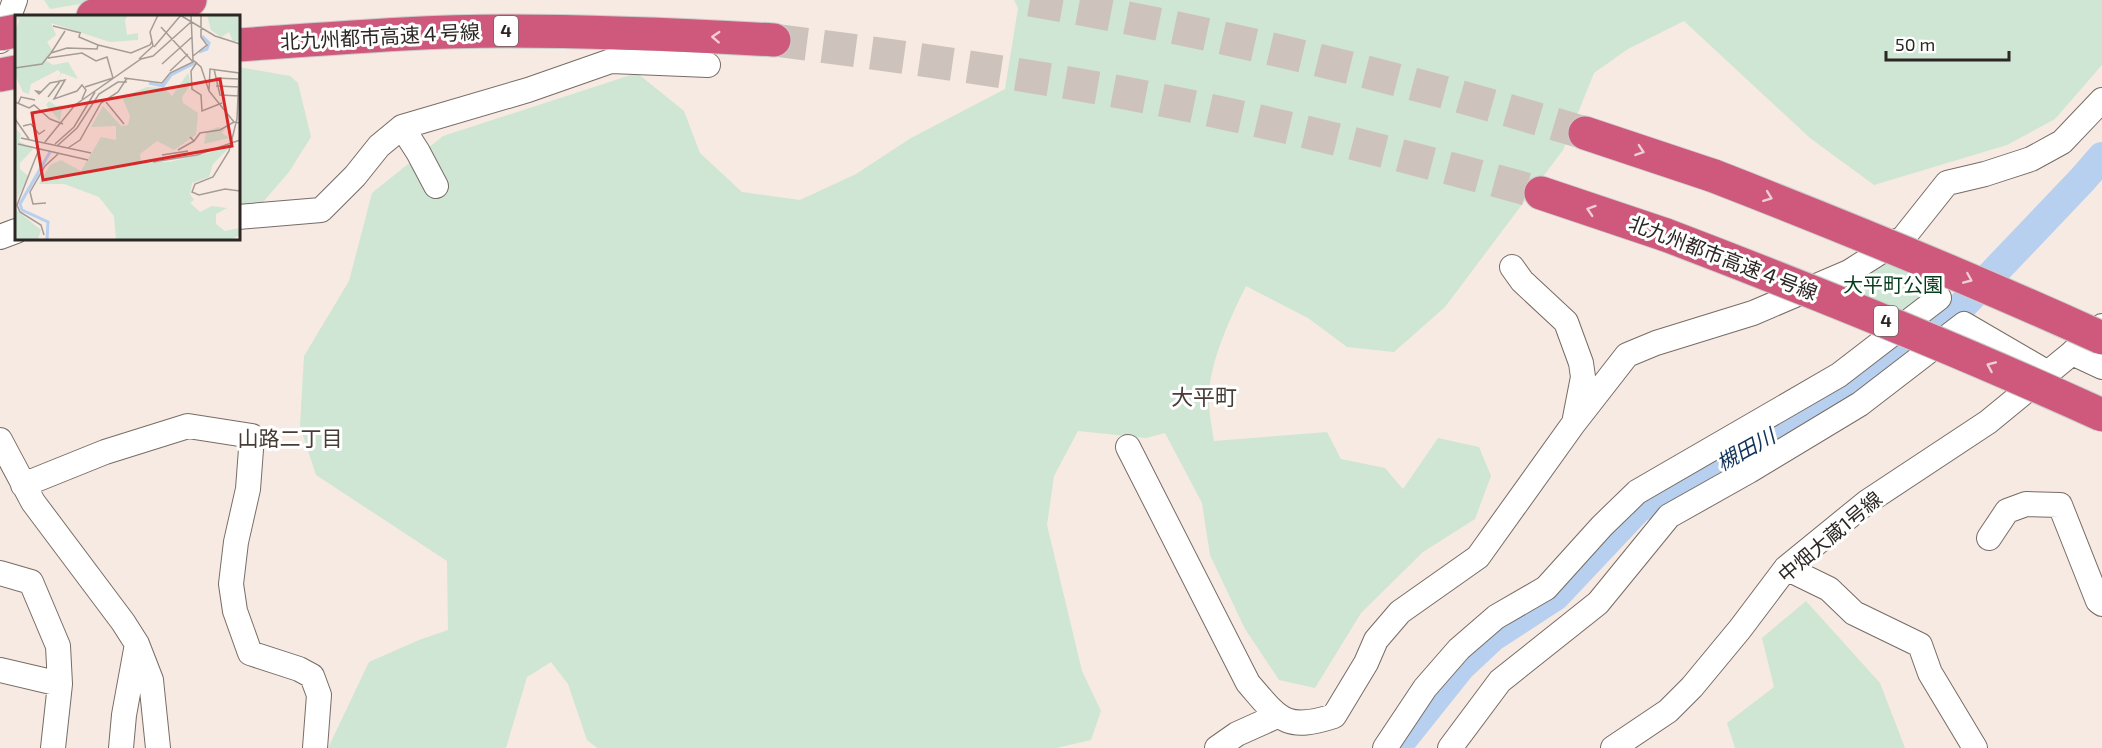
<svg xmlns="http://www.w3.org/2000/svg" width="2102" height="748" font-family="'Exo 2','Noto Sans JP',sans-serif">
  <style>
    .green { fill: #cee6d3 }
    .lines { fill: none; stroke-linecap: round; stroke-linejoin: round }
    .river { stroke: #b7d0ef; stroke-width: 30 }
    .highway-tunnel { stroke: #cec3bc; stroke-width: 33; stroke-dasharray: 33 16; stroke-linecap: butt }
    .minor-casing { stroke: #776c65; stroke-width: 26 }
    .highway-casing { stroke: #cccbca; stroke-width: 35 }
    .minor { stroke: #fff; stroke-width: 24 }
    .highway { stroke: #ce597c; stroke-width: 33 }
    .highway-bridge-casing { stroke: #cccbca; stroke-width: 35; stroke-linecap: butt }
    .highway-bridge { stroke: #ce597c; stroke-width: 33 }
    .oneway { stroke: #f0cdd8 }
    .labels { text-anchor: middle; stroke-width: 6; stroke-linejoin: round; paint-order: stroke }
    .shield { fill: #fff; stroke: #6b6866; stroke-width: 1.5 }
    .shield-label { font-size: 18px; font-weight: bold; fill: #2c2724 }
    .street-label { font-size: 20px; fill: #2c2724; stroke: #fff }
    .park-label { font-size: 20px; fill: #053d1c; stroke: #fff }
    .neighbourhood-label { font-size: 21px; fill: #473d37; stroke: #fff }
    .water-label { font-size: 21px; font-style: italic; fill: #11335b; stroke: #fff }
    .quarter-label { font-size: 22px; fill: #473d37; stroke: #fff }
    .inset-river { fill: none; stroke: #b7d0ef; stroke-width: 3 }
    .inset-road { fill: none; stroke: #a69c96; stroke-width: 1.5 }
    .view { fill: #d62828; fill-opacity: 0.15; stroke: #d62828; stroke-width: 3 }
    .inset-edge { fill: none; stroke: #2c2724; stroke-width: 3 }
  </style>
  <rect width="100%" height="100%" fill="#f7eae2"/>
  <path class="green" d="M44,0H103L50,9Z
    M1014,0H2102V65L2055,119L2007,145L1874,185L1810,138L1684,21L1628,49L1594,73L1563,150L1445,307L1394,352L1347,347L1308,318L1246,286C1231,316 1208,365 1209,400C1209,413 1212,428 1214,441L1327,432L1341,459L1385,468L1403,489L1438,438L1479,447L1491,476L1475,519L1423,552L1361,613L1315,688L1279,680L1245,629L1210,555L1202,503L1165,433L1146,438L1078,431L1054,476L1047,525L1082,671L1101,711L1091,740L1056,748H597L587,740L568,684L551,662L527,677L506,748H328L369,662L419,640L448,630L447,561L316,475L300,426L304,356L349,281L372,193L443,136L637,73L684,111L700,153L742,192L800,200L856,174L911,138L1005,89L1018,8Z
    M238,67L290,76L298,83L311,137L289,172L257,209L238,212Z
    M1890,258L1913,267L1924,291L1925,302L1906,318L1832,284Z
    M1806,601L1880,683L1905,748H1735L1727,723L1774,687L1762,638Z"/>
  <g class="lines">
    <path class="river" d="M1398,746L1401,741L1461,666L1492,637L1555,596L1637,509L1796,421L1851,385L1961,307L2082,180L2102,157"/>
    <path class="highway-tunnel" d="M1030,0C1159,22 1287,51 1413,84C1471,99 1528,116 1585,133
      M774,40C883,54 991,69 1098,88C1248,115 1395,153 1541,193"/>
    <g class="minor-casing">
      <path id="minor" d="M0,41L15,0
        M402,127L528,90L611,61L708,65
        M238,217L321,210L355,176L379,146L402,127L418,152L436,186
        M0,237L16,231
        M1512,267L1522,281L1566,322L1581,363L1583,377L1575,418
        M2072,353L2102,367
        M0,440L33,502L123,622L137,644L151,680L158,748
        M1128,447L1248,683C1279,719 1285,732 1334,716L1366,663L1376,640L1400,612L1478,557L1574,423L1627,355L1656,343L1753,313L1849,272L1904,237L1947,183L1985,174L2031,159L2062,142L2102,100
        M23,485L105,452L188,426L252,436L248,489L236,542L231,584L235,611L250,653L299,669L312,676L319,695L315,748
        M1989,538L2007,511L2026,504L2060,505L2098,601L2102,604
        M1786,568L1829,589L1854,613L1920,645L1930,673L1975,748
        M0,573L31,582L58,646L60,684L53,748
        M0,670L60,684
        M121,748L124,715L137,644
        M1217,748L1237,734L1277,716
        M1385,748L1425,688L1459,649L1496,617L1546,588L1602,526L1637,492L1839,375L1939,298L1913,252
        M1450,748L1500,681L1598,603L1669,516L1749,471L1860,404L1964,324L2048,373
        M1613,748L1668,711L1692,687L1740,629L1786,568L1867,502L1988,422L2072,353L2102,326"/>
    </g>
    <g class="highway-casing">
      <path id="highway" d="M93,16L190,0
        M238,45C327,39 417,31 506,31C596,31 685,35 774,40
        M0,75L16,72
        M1585,133L1714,176
        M1541,193L1666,235"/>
    </g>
    <use href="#minor" class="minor"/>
    <use href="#highway" class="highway"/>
    <g class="highway-bridge-casing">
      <path id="highway-bridge" d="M0,34L16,31
        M1714,176C1845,227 1974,280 2102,338
        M1666,235C1813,291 1959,350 2102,415"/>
    </g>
    <use href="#highway-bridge" class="highway-bridge"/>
  </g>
  <defs><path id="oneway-chevron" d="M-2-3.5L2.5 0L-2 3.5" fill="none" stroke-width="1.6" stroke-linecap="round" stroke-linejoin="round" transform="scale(1.5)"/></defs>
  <g class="oneway">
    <use href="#oneway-chevron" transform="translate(716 37) rotate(-177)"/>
    <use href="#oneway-chevron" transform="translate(1640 151) rotate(19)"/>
    <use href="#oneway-chevron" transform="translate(1768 197) rotate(21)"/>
    <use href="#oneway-chevron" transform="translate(1591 210) rotate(-162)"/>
    <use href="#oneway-chevron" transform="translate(1968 279) rotate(23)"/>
    <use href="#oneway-chevron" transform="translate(1991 366) rotate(-156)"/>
  </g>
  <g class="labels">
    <g class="shield">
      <rect x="494" y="16" width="24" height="30" rx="4.5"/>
      <rect x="1874" y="306" width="24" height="30" rx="4.5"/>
    </g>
    <g class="shield-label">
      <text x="506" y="37">4</text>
      <text x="1886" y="327">4</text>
    </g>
    <g class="street-label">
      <text transform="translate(380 37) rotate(-3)" y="7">北九州都市高速４号線</text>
      <text transform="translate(1723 258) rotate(21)" y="7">北九州都市高速４号線</text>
      <text transform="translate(1830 537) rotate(-40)" y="7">中畑大蔵1号線</text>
    </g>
    <g class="park-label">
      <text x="1893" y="292">大平町公園</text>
    </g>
    <g class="neighbourhood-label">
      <text x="290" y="446">山路二丁目</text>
    </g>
    <g class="water-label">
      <text transform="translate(1746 450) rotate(-29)" y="7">槻田川</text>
    </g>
    <g class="quarter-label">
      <text x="1204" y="405">大平町</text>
    </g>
  </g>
  <g transform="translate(15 15)">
    <rect width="225" height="225" fill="#f7eae2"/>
    <path d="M113,0L110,5L112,20L123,18V25L95,27L36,8L41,20L32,27L37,35L30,45L38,50L53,47L63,64L47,58L41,66L46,58L43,55L16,69L14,79L8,77L0,60V16L4,6L0,0ZM192,0H225V26H218L214,17L206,22L196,15ZM173,58L176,69L167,82L168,88L183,98L181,120L159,135L142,126L125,139L126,147H154L214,133L198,149L194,162L177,168L175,179L179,185L175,188L185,197L197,191L212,193L201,199V209L210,216L225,213V220L215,225H101L99,201L84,182L49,169H24L35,150L46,145L66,156L86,122L101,125V111L76,112L88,91L106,111L113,110L115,101L107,82L132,72L150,73L157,81ZM34,86L41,91L48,90L45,106L31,90ZM203,112L210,114L207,118L214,123L189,129L191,117ZM0,113L6,119L4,126L18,134L5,148V154L13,161L2,184ZM0,194L26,215L23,224L0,225Z" fill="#cee6d3"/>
    <path class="inset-river" d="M184,37L192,34L194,28L187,21M134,68L148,71L156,60L180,48M32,225L33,207L7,195L5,189L35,137"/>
    <path class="inset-road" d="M165,0L200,21L225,29M176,0L178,45L186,52L194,76L219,107L225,108M38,11L66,18M65,18L64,22L83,30M139,32L166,0M36,38L50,16M178,41L192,30L186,22V0M33,43L67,38L81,46L92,42L98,63L70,72M124,44L138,31L135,17L143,0M182,47L176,56L177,74L186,80L187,96L207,88M147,49L177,22M0,53L27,49L36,38L52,33L82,34L83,30L116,38L135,30L137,26M199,54L205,80L225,81M155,56L173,39M109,63L147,68L155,58L178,47L146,12M200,63L224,64M201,71L225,72M194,76L195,54L224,58L222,104L214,136L198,162L180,169L177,177L184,180L210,174L225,176M27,77L21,76L24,79L35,68L50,65L39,84L62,76L67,70L71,75L67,84M33,82L46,65M0,87L14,93L19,90L35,104L48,109M91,87L109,109M3,89L6,82L20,85M0,104L14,124M8,111L16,109L24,119L30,115M175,122L179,126L185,118L205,115L219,107M6,123L76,138M30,127L60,90L126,44L138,41L176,7M3,129L73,145M40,129L59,112L80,77M42,131L62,113L84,79L103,67H112M53,133L65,125L86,88L103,77L112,63M24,134L2,190L5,197L26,210L29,220M163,135L179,126M147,140L173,136M138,147L182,140L225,125M31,188L18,189L15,177L30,151L43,139"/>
    <path class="view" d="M205,64L217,131L28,165L17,98Z"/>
    <rect width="225" height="225" class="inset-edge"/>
  </g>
  <path d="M1886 51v9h123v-9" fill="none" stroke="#2c2724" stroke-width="3"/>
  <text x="1895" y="51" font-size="18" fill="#2c2724" stroke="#ffffff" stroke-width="4.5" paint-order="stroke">50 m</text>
</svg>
